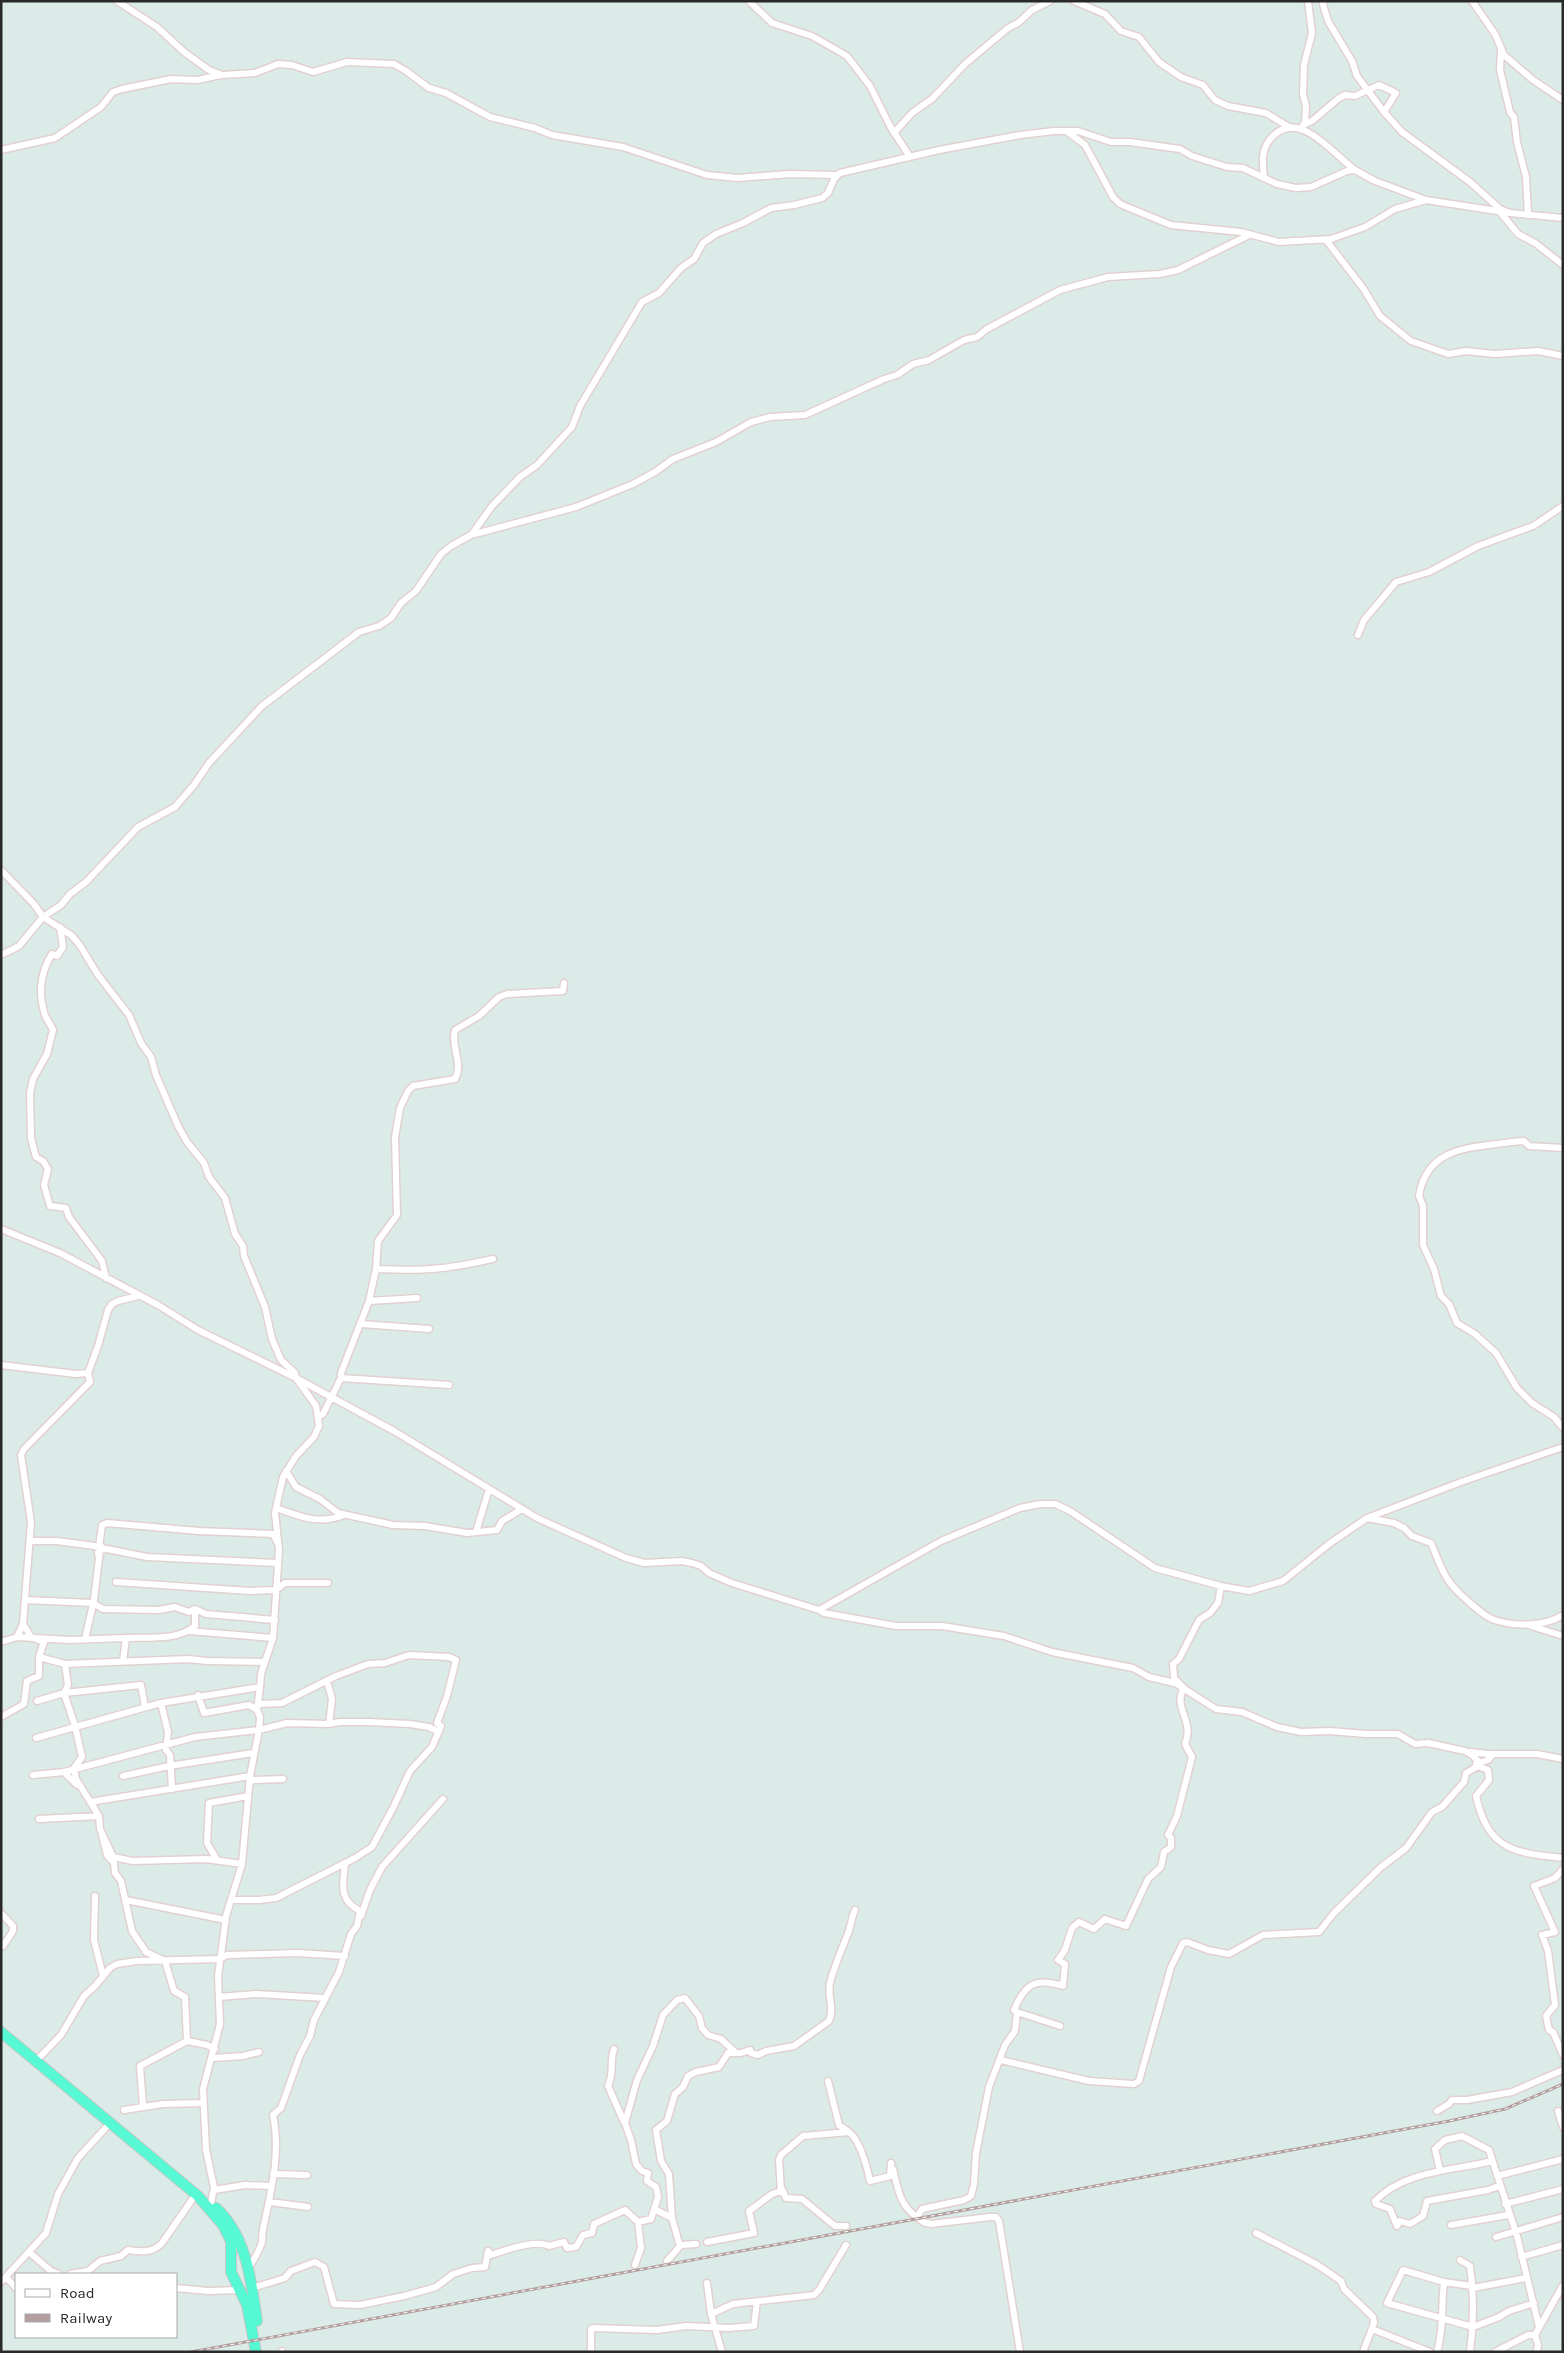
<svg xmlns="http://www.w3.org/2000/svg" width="1564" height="2353" font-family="Karla,sans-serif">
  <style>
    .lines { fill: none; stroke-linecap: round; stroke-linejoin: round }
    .minor-casing { stroke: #e3d0d0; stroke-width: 9 }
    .trunk-casing { stroke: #c7c7c7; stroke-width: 12 }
    .minor { stroke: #fff; stroke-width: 6 }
    .trunk { stroke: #56f9d3; stroke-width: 10 }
    .rail-casing { stroke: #b49e9e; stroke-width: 3 }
    .rail { stroke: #fff; stroke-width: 1; stroke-dasharray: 4; stroke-linecap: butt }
  </style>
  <rect width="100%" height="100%" fill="#dbece8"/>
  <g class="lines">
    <g class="minor-casing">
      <path id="minor" d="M117,1L157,27L184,52L209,70L222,75L255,73L278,64L292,65L313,72L347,62L394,64L406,71L429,88L446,93L490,117L535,128L552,135L623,147L707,175L738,178L789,174L837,175
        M749,1L772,23L812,36L847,56L870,86L890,126L910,157
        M1074,1L1105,14L1121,31L1139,37L1159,62L1181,77L1203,85L1215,100L1228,106L1266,113L1289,127
        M1322,1L1328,21L1352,61L1357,76L1384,112L1402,132L1470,182L1500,209L1510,213L1563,218
        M1472,1L1495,34L1504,55L1533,80L1563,100
        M1501,51L1500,70L1510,112L1514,117L1517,142L1526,177L1528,215
        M1305,123L1306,106L1303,95L1304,65L1312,33L1308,1
        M1302,128L1303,125L1312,121L1339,98L1345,95L1355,96L1379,85L1396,93L1384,112
        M1068,132L1085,145L1113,197L1120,204L1171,225L1241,232L1279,242L1331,239L1365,227L1395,209L1426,200
        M894,133L912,113L933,98L965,64L1008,28L1018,23L1032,10L1050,1
        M1,150L55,138L101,107L113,92L122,89L171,79L197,80L221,75
        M1264,178C1262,160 1261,147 1274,135C1301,110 1334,155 1355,170
        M1500,212L1518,234L1535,243L1563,265
        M1326,240L1363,288L1380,316L1411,341L1448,354L1466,351L1495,354L1538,351L1563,356
        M472,534L492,506L520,477L537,465L572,427L580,406L642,302L659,293L681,268L694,259L703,243L716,234L743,223L771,208L794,205L822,198L828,193L834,179L840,173L939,150L1020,135L1054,131H1078L1111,142H1130L1180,149L1192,156L1227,167L1243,168L1277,184L1296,188L1311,187L1347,171L1355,170L1375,181L1426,200L1510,213
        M1358,635L1364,620L1396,582L1429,572L1478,546L1533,526L1563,506
        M1,870L34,904L43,917L71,935L79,944L98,975L129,1015L141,1043L151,1057L156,1075L178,1126L187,1142L204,1163L209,1177L225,1198L235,1234L243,1246L244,1256L265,1307L272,1339L281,1360L295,1373L296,1378L394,1431L537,1518L626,1558L644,1563L682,1561L692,1563L701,1566L709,1573L732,1583L819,1610L824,1613L896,1626H942L1004,1636L1052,1652L1133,1668L1149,1677L1175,1683L1216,1709L1242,1712L1277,1727L1301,1732L1330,1731L1366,1734H1398L1415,1744L1428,1743L1465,1751L1472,1755L1479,1762L1478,1766L1488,1770L1489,1780L1476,1796C1488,1850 1514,1853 1563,1858
        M60,927L63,947L57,956L52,954C41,971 38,992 44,1012C45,1018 50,1023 53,1030L47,1054L33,1079L30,1093L31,1138L36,1157L43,1161L48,1169L44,1185L50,1206L66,1208L69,1217L102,1261L106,1278
        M1,955L19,946L43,917L61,905L70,894L86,882L138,827L175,807L194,785L209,763L262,706L359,632L379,626L391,618L401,603L416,591L441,554L451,546L471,535L576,507L633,484L655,472L673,459L716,442L751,422L770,417L805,415L884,379L897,375L913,364L929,360L964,340L977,337L987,329L1060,290L1108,277L1160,274L1178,270L1249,235
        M1563,1148L1529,1146L1524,1141C1514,1141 1507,1143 1497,1144C1461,1148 1426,1152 1419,1196L1423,1206V1245L1434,1269L1441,1296L1449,1304L1457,1323L1475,1334L1496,1353L1517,1388L1532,1403L1554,1417L1563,1428
        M1,1229L60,1253L158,1305L198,1330L296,1378L316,1406L319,1426L314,1437L296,1456L283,1477L275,1513L279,1550L273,1638L261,1674L260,1687L257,1710L260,1717L259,1730L250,1776L242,1864L226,1916L222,1948L218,1976L220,2024L203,2089L206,2150L214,2187L211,2204
        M376,1269C394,1269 413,1271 431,1269C452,1268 473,1263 493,1259
        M369,1301L417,1298
        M361,1324L429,1329
        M1,1365L76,1374L88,1373
        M341,1378L449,1385
        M318,1417L323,1414L341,1378V1373L369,1301L376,1269L378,1241L397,1215L395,1137L400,1108L408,1091L413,1086L455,1079C464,1063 450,1047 455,1030L479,1016L499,997L507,994L563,991L564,983
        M286,1471L296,1487L320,1499L338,1513L393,1525L425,1526L467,1533L497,1530L502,1521L522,1509
        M276,1508C302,1517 318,1525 344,1515
        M1367,1518L1394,1523L1404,1528L1412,1536L1431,1543C1437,1556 1441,1572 1451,1584C1458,1593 1481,1614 1492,1619C1513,1627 1543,1627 1563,1615
        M476,1532L489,1489
        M31,1541H57L102,1547
        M98,1554L102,1525L107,1523L199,1531L273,1534L278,1544
        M116,1582L250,1591L276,1590L285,1583H328
        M25,1600L93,1603L103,1609L159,1610L175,1607L189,1612L195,1609L206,1614L275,1620
        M819,1610L941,1541L1020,1508L1040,1504H1055L1070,1511L1155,1568L1221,1586L1249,1591L1283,1581L1329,1544L1367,1518L1461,1482L1563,1447
        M1528,1625L1563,1636
        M189,1631L273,1638
        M17,1637L23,1624L24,1612L31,1522L21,1455L24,1449L90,1382L88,1373L98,1346L108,1310L112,1304L118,1301L138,1296
        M126,1638C149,1637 177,1641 195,1626V1609
        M85,1639L94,1600L100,1550L107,1549L147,1557L278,1563
        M1,1642L17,1637L70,1640L126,1638L123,1661
        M39,1657L65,1664L68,1685L64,1693L75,1726L82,1757L74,1768L76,1779L99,1816L100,1829L113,1857L133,1861L206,1859L242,1864
        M65,1664L188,1659L207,1661L265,1662
        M327,1681L332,1699L329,1724
        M198,1695L204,1713L249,1705L257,1710
        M37,1701L64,1693L141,1685L145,1707
        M161,1703L168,1732L166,1750L170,1755L172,1789
        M1,1717L24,1704L27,1681L39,1676V1657L44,1642L31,1637L23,1624
        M36,1738L161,1703L260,1687
        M1470,1752L1488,1754H1537L1563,1759
        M1476,1764L1488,1760L1493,1754
        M64,1772L77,1785
        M33,1775L64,1772L195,1737L259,1730L287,1723L329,1724L340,1722H369L410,1724L429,1727L439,1732
        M123,1776L169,1766L253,1753
        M249,1784L253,1780L283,1779
        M90,1802L250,1776
        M39,1819L99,1816
        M102,1835L107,1855L114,1863L115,1873L121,1881L132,1931L146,1952L165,1961L174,1991L185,1997L187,2041L207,2045L215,2049
        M217,1860L207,1843L209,1803L248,1796
        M1563,1869L1555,1878L1534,1886L1555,1932L1542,1935L1548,1951L1555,2005L1546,2016L1549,2030L1553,2032L1563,2055
        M95,1896L94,1940L103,1976
        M126,1900L226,1920
        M231,1900H259L276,1898L355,1858L372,1847L393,1808L410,1771L432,1747L441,1726L437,1723L447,1696L456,1660L449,1657L409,1655L385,1663L368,1664L336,1676L282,1703L259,1704
        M1,1913L13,1926V1931L3,1946
        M361,1916L370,1890L382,1867L443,1799
        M219,1997L257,1994L325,1998
        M1017,2012L1060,2026
        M614,2049C609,2064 615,2070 608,2086L624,2122
        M213,2058L243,2056L259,2052
        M1001,2060L1089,2081L1134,2084L1139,2081L1171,1967L1183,1943L1187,1942L1208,1950L1229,1954L1263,1935L1319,1932L1334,1913L1380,1868L1406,1848L1432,1812L1442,1807L1464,1782L1466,1773L1478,1766
        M36,2061L61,2035L84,1996L95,1986L110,1968L117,1964L137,1961L220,1959L227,1955L298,1953L345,1956
        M828,2081L839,2125L849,2132
        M143,2106L140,2066L187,2041
        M124,2110L163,2104L203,2103
        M1437,2111L1449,2104L1452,2100H1467L1512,2092L1563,2070
        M1558,2111L1563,2127
        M1492,2161C1453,2171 1405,2170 1375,2201L1376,2204L1390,2209L1397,2226L1400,2221L1410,2224L1423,2216L1427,2201L1488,2190L1499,2186
        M893,2169C898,2188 899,2205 917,2217
        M1440,2171L1435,2149L1445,2140L1462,2136L1489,2150L1517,2236L1539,2327
        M273,2174L307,2175
        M1497,2176L1563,2159
        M781,2187L786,2198L802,2199L835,2226H846
        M214,2190L245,2185L272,2186
        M270,2202L308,2207
        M1505,2204L1563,2189
        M654,2209L672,2218
        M1451,2225L1508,2215
        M1256,2233L1316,2264L1341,2281L1344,2289L1373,2317L1374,2323L1363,2352
        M1496,2237L1563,2217
        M707,2242L754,2233L749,2211L772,2194L781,2191L779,2160L781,2155L803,2136L849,2132C860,2141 867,2167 870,2181L890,2176L891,2163
        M696,2244L681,2245L679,2243L672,2218L669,2174L661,2161L656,2130L667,2121L675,2094L683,2087L688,2076L696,2072L719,2067L728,2053H741L750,2050L751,2053L758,2055L766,2051L794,2046L829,2021C835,2009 827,1996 830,1983C834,1967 841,1951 847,1936C851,1927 851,1919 855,1910
        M29,2252L51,2271L59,2274
        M1521,2257L1563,2245
        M1460,2260L1470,2266C1474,2295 1474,2323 1470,2352
        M667,2261L681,2245
        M635,2265L641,2248L638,2222
        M248,2268C253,2261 258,2253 261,2245C263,2240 262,2234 263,2229C271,2192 281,2153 273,2115L281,2108L300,2055L310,2036L314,2020L339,1972L351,1934L357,1926L360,1911C338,1900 343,1884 345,1864
        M70,2274L88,2271L100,2261L121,2256L128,2250C141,2252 153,2253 162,2243L196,2194
        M6,2277L16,2288
        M1,2282L46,2233L58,2194L78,2158L110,2123
        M1444,2282L1403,2270L1387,2303L1473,2327L1499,2317L1509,2311L1534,2303
        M707,2283L711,2314L722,2352
        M176,2288L208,2291L240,2290
        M252,2288L285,2278L291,2271L315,2262L324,2267L334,2304L360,2305L404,2296L436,2287L453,2274L472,2268L485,2267L488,2251L491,2255C505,2250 537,2239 549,2246L564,2242L567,2248L576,2247L583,2235L592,2233L594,2224L625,2210L638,2222L651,2219L658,2197L656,2187L647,2181L648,2173L642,2171L636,2164L631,2140L625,2123L637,2080L653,2046L663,2015L677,2000L685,1998L699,2016L702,2028L708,2035L721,2039L735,2052
        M1473,2288L1526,2278
        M711,2314L733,2304L814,2295L819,2290L846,2245
        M1372,2329L1430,2352
        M282,2351V2352
        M591,2352V2329L593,2328L657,2330L686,2326L728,2328L754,2326L757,2301
        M1020,2352L999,2221L996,2217H990L931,2224L923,2222L917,2217L922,2209L964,2200L971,2196L974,2184L976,2153L989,2087L1005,2045L1015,2031L1017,2012L1014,2010C1025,1984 1035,1977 1063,1986L1065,1964L1058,1960L1065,1950L1072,1928L1079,1922L1094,1929L1105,1919L1126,1926L1148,1879L1161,1867L1164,1852L1171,1847V1838L1168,1835L1177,1816L1192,1757L1185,1744C1195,1721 1172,1707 1184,1688L1174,1678L1173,1664L1179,1659L1199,1620L1210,1613L1218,1603L1221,1586
        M1437,2352C1444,2329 1441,2306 1444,2282L1472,2286
        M1495,2352L1528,2335H1535
        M1537,2352L1538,2345L1535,2335L1563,2285"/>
    </g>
    <g class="trunk-casing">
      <path id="trunk" d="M1,2032L198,2196L223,2225L231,2241V2272L247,2305L256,2352
        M216,2208C247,2237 251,2280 257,2321"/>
    </g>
    <use href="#minor" class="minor"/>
    <use href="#trunk" class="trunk"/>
    <g class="rail-casing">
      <path id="rail" d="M191,2352L1449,2121L1505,2109L1563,2084"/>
    </g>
    <use href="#rail" class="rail"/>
  </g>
  <rect width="1564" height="2353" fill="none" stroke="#292929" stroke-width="5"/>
  <rect x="15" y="2273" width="162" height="65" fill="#ffffff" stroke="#a9a9a9"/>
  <rect x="25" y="2289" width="25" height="8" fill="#ffffff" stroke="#a9a9a9"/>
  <text x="60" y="2298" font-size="15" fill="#292929">Road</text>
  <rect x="25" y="2314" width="25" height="8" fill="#b49e9e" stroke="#a9a9a9"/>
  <text x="60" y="2323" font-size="15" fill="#292929">Railway</text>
</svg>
